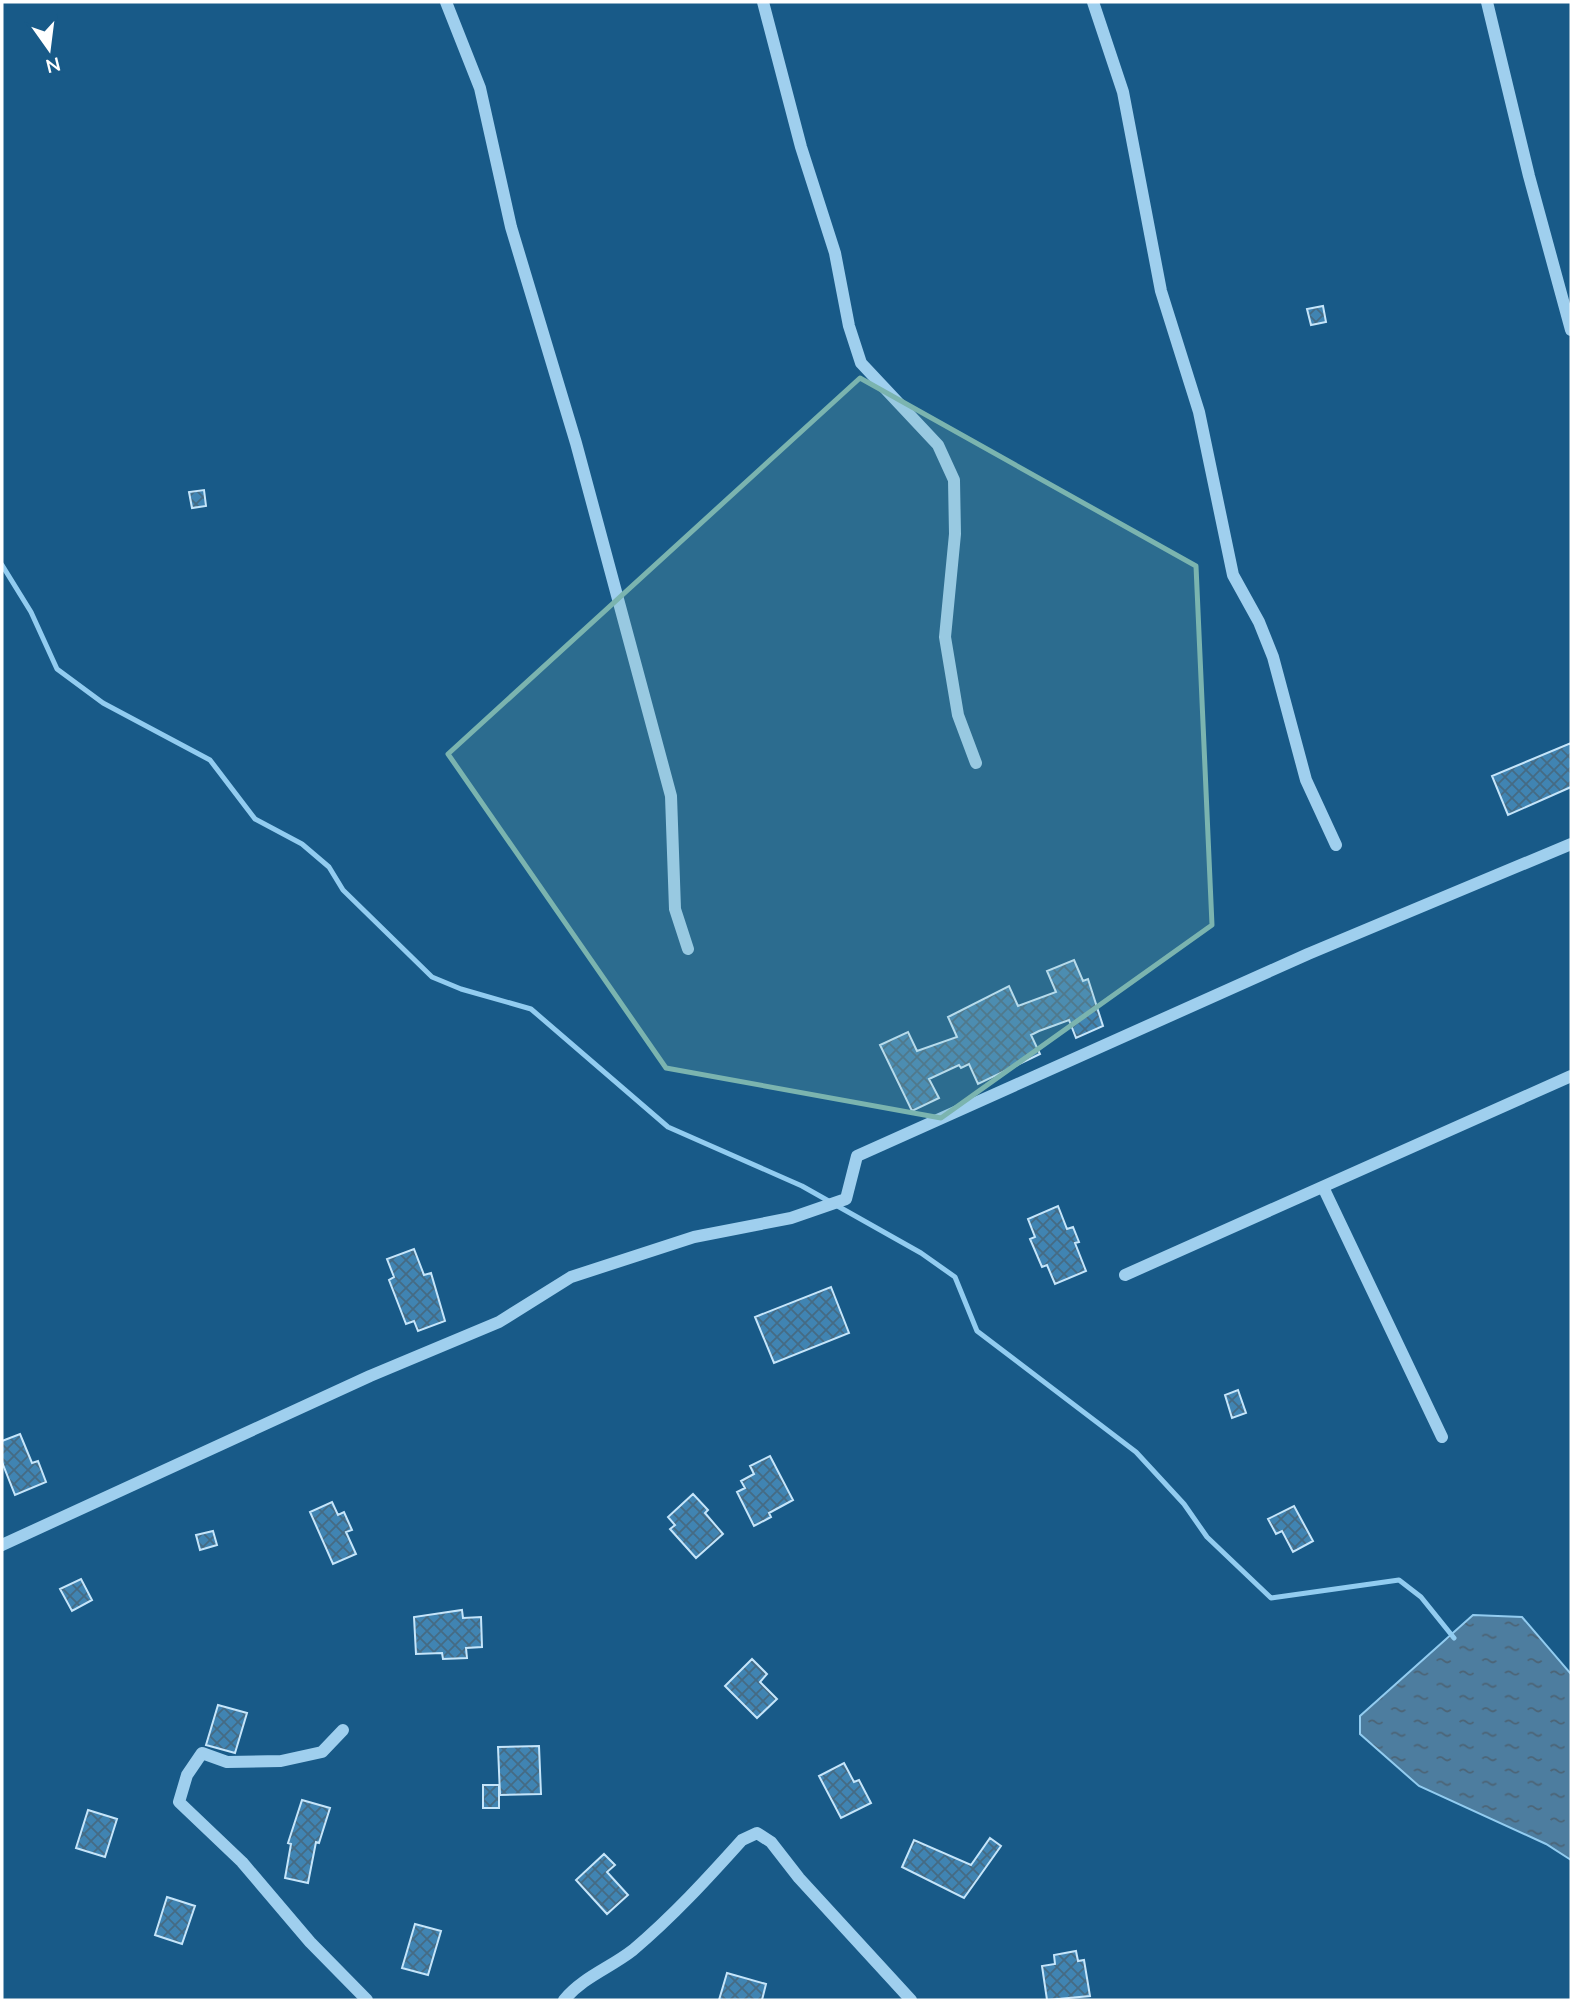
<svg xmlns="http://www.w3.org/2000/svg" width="1573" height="2002" font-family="Mulish,sans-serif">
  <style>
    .water { fill: url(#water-ripples); stroke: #92ccf0; stroke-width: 2 }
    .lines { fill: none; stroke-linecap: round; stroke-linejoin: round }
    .stream { stroke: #92ccf0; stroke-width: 5 }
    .building { fill: url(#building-cross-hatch); stroke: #c5e5fa; stroke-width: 2 }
    .minor { stroke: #9fcfee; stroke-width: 12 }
    .marked { fill: #7bb4af; fill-opacity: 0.2; stroke: #7bb4af; stroke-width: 5; stroke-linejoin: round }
  </style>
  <defs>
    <pattern id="water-ripples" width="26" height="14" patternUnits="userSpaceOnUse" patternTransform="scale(1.75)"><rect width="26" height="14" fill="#4d7d9f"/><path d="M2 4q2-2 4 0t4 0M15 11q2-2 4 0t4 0" fill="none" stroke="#4c6476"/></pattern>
    <pattern id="building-cross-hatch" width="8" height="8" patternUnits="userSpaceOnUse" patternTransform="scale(1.75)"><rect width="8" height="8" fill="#4084b2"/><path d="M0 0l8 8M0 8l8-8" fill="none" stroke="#456b84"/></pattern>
  </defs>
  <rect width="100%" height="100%" fill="#185a88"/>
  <path class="water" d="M1473,1615L1522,1617L1571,1674V1860L1546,1844L1419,1786L1360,1734V1716Z"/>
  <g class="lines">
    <path class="stream" d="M2,565L31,612L57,669L103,703L210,760L255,819L302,844L329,867L343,890L432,977L461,989L531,1009L668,1127L802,1186L921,1253L955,1277L977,1331L1136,1452L1184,1504L1207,1537L1271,1598L1399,1580L1421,1597L1454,1638"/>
  </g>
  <path class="building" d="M1323,306L1326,322L1311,325L1307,309Z
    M204,490L206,506L192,508L189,492Z
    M1571,743V787L1508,815L1492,776Z
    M1074,960L1083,981L1088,979L1103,1026L1076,1038L1069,1020L1039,1031L1031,1035L1040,1054L978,1084L969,1064L961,1068L959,1065L929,1079L939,1098L912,1111L880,1045L908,1032L917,1051L957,1037L948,1017L1009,986L1018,1006L1056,992L1047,971Z
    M1058,1206L1067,1229L1073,1227L1079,1242L1075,1243L1086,1271L1055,1284L1047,1265L1042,1267L1030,1239L1035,1237L1028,1219Z
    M414,1249L424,1275L431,1273L445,1321L418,1331L414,1321L406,1324L389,1280L394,1277L387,1259Z
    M831,1287L849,1333L774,1363L755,1317Z
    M1238,1390L1246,1413L1232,1418L1225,1395Z
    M20,1434L32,1463L38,1461L46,1482L15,1495L2,1462V1441Z
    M770,1456L793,1500L769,1513L771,1517L754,1526L737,1492L745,1488L741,1481L754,1474L750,1466Z
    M693,1494L708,1510L705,1513L723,1534L696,1558L670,1529L675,1525L668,1517Z
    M332,1502L338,1515L344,1512L352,1530L346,1532L356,1554L333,1564L310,1512Z
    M1294,1506L1313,1541L1293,1552L1282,1531L1276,1534L1268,1519Z
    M213,1531L217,1545L200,1550L196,1535Z
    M81,1579L92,1600L72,1611L60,1589Z
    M462,1610L463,1618L481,1617L482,1647L466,1648L467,1658L443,1659L442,1653L416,1654L414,1617Z
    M752,1659L767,1674L760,1682L777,1699L757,1718L725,1686Z
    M218,1705L247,1713L235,1753L206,1745Z
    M539,1746L541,1794L500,1795L498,1747Z
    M844,1763L854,1782L859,1780L871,1803L841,1818L819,1776Z
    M483,1785H499V1808H483Z
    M302,1800L330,1808L319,1843L316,1842L308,1883L285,1878L291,1844L288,1843Z
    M88,1810L117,1819L105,1857L76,1848Z
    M990,1838L1001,1846L964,1898L902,1867L914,1840L971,1865Z
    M604,1854L615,1865L607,1872L628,1895L607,1914L576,1880Z
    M167,1897L195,1906L182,1944L155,1935Z
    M415,1924L441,1931L428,1975L402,1968Z
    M1076,1951L1078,1961L1084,1960L1090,1996L1047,2000L1042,1966L1055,1964L1054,1955Z
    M727,1973L766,1984L762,2000H719Z"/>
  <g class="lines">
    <path class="minor" d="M446,2L480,88L511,227L576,443L671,796L675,909L688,949
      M763,2L801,147L835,253L849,326L861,363L938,445L954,480L955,534L945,637L958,715L976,763
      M1093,2L1123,92L1161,291L1199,412L1233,575L1259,622L1273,657L1306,780L1336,845
      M1487,2L1529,176L1571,330
      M1323,1187L1442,1437
      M1125,1275L1571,1076
      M2,1545L370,1376L499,1322L571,1277L694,1237L791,1218L846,1199L857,1156L1308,954L1571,844
      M343,1730L322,1752L281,1761L227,1762L202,1753L187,1775L179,1802L242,1862L310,1942L367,2000
      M564,2000C583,1977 610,1968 633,1950C673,1916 707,1879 742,1840L757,1833L771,1842L799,1878L911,2000"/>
  </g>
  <path class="marked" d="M860,378L1196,566L1212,925L941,1118L666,1068L448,754Z"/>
  <rect width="1573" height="2002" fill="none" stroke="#ffffff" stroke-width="7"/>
  <g transform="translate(49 49) rotate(166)" stroke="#185a88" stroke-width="5" paint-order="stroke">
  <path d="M0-5L12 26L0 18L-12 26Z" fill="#ffffff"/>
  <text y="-10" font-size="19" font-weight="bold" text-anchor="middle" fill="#ffffff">N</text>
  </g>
</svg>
